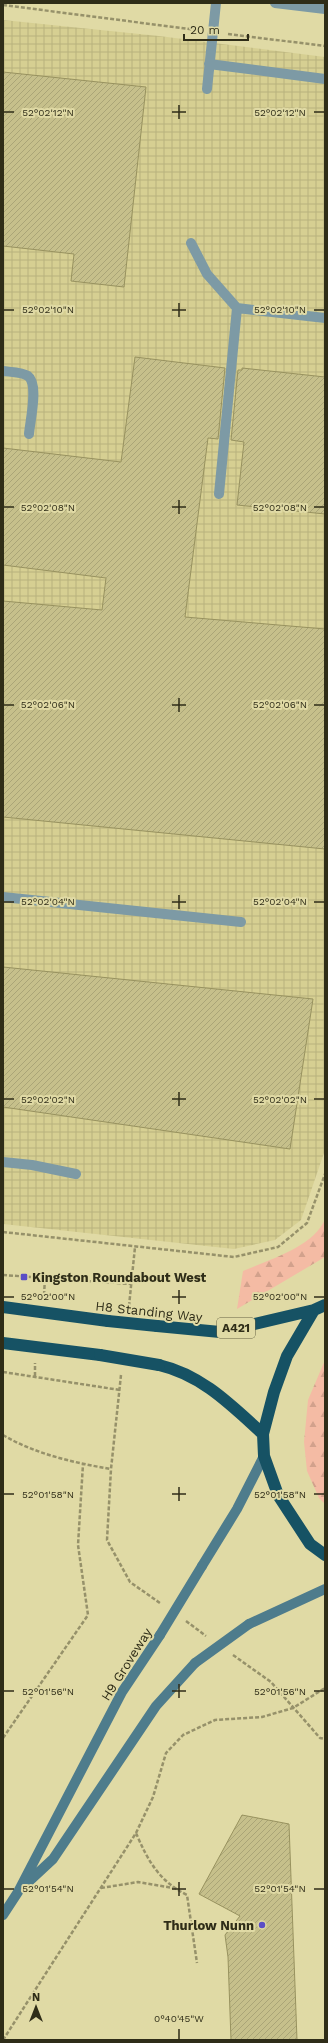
<svg xmlns="http://www.w3.org/2000/svg" width="328" height="2043" font-family="'Work Sans',sans-serif">
  <style>
    .industrial { fill: url(#industrial-grid) }
    .forest { fill: url(#forest-firs) }
    .building { fill: url(#building-hatch); stroke: #98925f }
    .lines { fill: none; stroke-linecap: round; stroke-linejoin: round }
    .path { stroke: #96916a; stroke-width: 2.5; stroke-dasharray: 4 2; stroke-linecap: butt }
    .lane { stroke: #7d9aa5; stroke-width: 10 }
    .street { stroke: #7d9aa5; stroke-width: 10 }
    .secondary { stroke: #4e7c8c; stroke-width: 10 }
    .highway { stroke: #165264; stroke-width: 12 }
    .secondary-bridge { stroke: #4e7c8c; stroke-width: 10 }
    .highway-bridge { stroke: #165264; stroke-width: 12 }
    .ticks { fill: none; stroke: #2f2d18; stroke-width: 1.5 }
    .poi-dot { fill: #5b4ec6; stroke: #e0daa5; stroke-width: 1.5 }
    .labels { text-anchor: middle; stroke-width: 4; stroke-linejoin: round; paint-order: stroke }
    .shield { fill: #e0daa5; stroke: #646142; stroke-width: 1 }
    .shield-label { font-size: 12px; font-weight: bold; fill: #2f2d18 }
    .poi-label { font-size: 13px; font-weight: bold; fill: #2f2d18; stroke: #e0daa5; text-anchor: start }
    .street-label { font-size: 13px; fill: #2f2d18; stroke: #e0daa5 }
    .ticks-label { font-size: 10px; text-anchor: middle; fill: #2f2d18; stroke: #e0daa5; stroke-width: 4; stroke-linejoin: round; paint-order: stroke }
  </style>
  <defs>
    <pattern id="industrial-grid" width="8" height="8" patternUnits="userSpaceOnUse"><rect width="8" height="8" fill="#d6cf92"/><path d="M0 4h8M4 0v8" fill="none" stroke="#b8b27d"/></pattern>
    <pattern id="forest-firs" width="22" height="20" patternUnits="userSpaceOnUse"><rect width="22" height="20" fill="#f4bba4"/><path d="M5 1l3.5 6h-7zM16 11l3.5 6h-7z" fill="#d2a18c"/></pattern>
    <pattern id="building-hatch" width="6" height="6" patternUnits="userSpaceOnUse"><rect width="6" height="6" fill="#c6c08b"/><path d="M-1 1l2-2M0 6l6-6M5 7l2-2" fill="none" stroke="#aaa577"/></pattern>
  </defs>
  <rect width="100%" height="100%" fill="#e0daa5"/>
  <path class="industrial" d="M3,20L159,36L325,57V1150L301,1220L275,1240L234,1249L3,1224Z"/>
  <path class="forest" d="M325,1219V1257L237,1309L243,1271C268,1260 314,1247 325,1219Z
    M325,1360V1504L319,1498L307,1471L304,1442L308,1400Z"/>
  <path class="building" d="M3,72L146,87L124,287L71,281L74,254L3,246Z
    M135,357L225,368L218,439L208,438L185,617L325,629V849L3,817V601L102,610L106,578L3,565V448L121,462Z
    M242,368L325,377V514L237,505L244,442L231,440L238,370H242Z
    M3,967L313,999L290,1149L3,1107Z
    M242,1815L289,1824L297,2040H231L228,1957L225,1935L240,1916L199,1894Z"/>
  <g class="lines">
    <path class="path" d="M3,5L197,30
      M228,34L325,46
      M3,1232L234,1257L278,1247L307,1223L325,1174
      M3,1275L131,1284
      M44,1295L45,1278
      M129,1306L135,1247
      M3,1372L120,1390
      M121,1375L111,1469L107,1540L130,1582L160,1603
      M35,1376V1363
      M3,1435C35,1454 75,1463 111,1469
      M186,1621L206,1636
      M233,1655L271,1682L320,1738L325,1739
      M3,1738L88,1615L78,1545L83,1464
      M136,1833C148,1861 159,1881 187,1895L197,1963
      M101,1888L138,1882L173,1888
      M3,2040L136,1833L153,1797L166,1753L183,1735L215,1720L262,1717L293,1708L325,1688"/>
    <path class="lane" d="M209,64L325,79
      M207,89L216,3
      M191,243L207,274L237,308L219,494
      M237,308L325,318
      M3,371C10,372 22,372 28,376C39,384 30,421 29,434
      M3,897L241,922
      M3,1162L32,1165L76,1174"/>
    <path class="street" d="M275,3L325,9"/>
    <path class="secondary" d="M202,1566L237,1509L264,1456
      M249,1624L325,1589
      M25,1885L53,1859L156,1706L195,1663
      M3,1915L18,1892L122,1692L160,1635"/>
    <path class="highway" d="M325,1305L314,1310L287,1356L274,1392L263,1434L264,1456L278,1495L310,1544L325,1555
      M3,1307L108,1321
      M157,1326L220,1332L314,1310
      M3,1343L100,1355
      M159,1365C202,1375 231,1405 263,1434"/>
    <path class="secondary-bridge" d="M160,1635L202,1566
      M195,1663L249,1624"/>
    <path class="highway-bridge" d="M108,1321L157,1326
      M100,1355L159,1365"/>
  </g>
  <path class="ticks" d="M179,105V119M4,112H14M172,112H186M314,112H324M179,303V317M4,310H14M172,310H186M314,310H324M179,500V514M4,507H14M172,507H186M314,507H324M179,698V712M4,705H14M172,705H186M314,705H324M179,895V909M4,902H14M172,902H186M314,902H324M179,1092V1106M4,1099H14M172,1099H186M314,1099H324M179,1290V1304M4,1297H14M172,1297H186M314,1297H324M179,1487V1501M4,1494H14M172,1494H186M314,1494H324M179,1684V1698M4,1691H14M172,1691H186M314,1691H324M179,1882V1896M4,1889H14M172,1889H186M314,1889H324M179,2029V2039"/>
  <g class="poi-dot">
    <rect x="20" y="1273" width="8" height="8" rx="2"/>
    <circle cx="262" cy="1925" r="4"/>
  </g>
  <g class="labels">
    <rect class="shield" x="217" y="1318" width="38" height="20" rx="3"/>
    <g class="shield-label">
      <text x="236" y="1332">A421</text>
    </g>
    <g class="poi-label">
      <text x="32" y="1282">Kingston Roundabout West</text>
      <text x="254" y="1930" text-anchor="end">Thurlow Nunn</text>
    </g>
    <g class="street-label">
      <text transform="translate(149 1311) rotate(6)" y="5">H8 Standing Way</text>
      <text transform="translate(126 1664) rotate(-58)" y="5">H9 Groveway</text>
    </g>
  </g>
  <g class="ticks-label">
    <text x="48" y="116">52°02'12"N</text>
    <text x="280" y="116">52°02'12"N</text>
    <text x="48" y="313">52°02'10"N</text>
    <text x="280" y="313">52°02'10"N</text>
    <text x="48" y="511">52°02'08"N</text>
    <text x="280" y="511">52°02'08"N</text>
    <text x="48" y="708">52°02'06"N</text>
    <text x="280" y="708">52°02'06"N</text>
    <text x="48" y="905">52°02'04"N</text>
    <text x="280" y="905">52°02'04"N</text>
    <text x="48" y="1103">52°02'02"N</text>
    <text x="280" y="1103">52°02'02"N</text>
    <text x="48" y="1300">52°02'00"N</text>
    <text x="280" y="1300">52°02'00"N</text>
    <text x="48" y="1498">52°01'58"N</text>
    <text x="280" y="1498">52°01'58"N</text>
    <text x="48" y="1695">52°01'56"N</text>
    <text x="280" y="1695">52°01'56"N</text>
    <text x="48" y="1892">52°01'54"N</text>
    <text x="280" y="1892">52°01'54"N</text>
    <text x="179" y="2022">0°40'45"W</text>
  </g>
  <rect width="328" height="2043" fill="none" stroke="#2f2d18" stroke-width="8"/>
  <g transform="translate(36 2007)" stroke="#e0daa5" stroke-width="3" paint-order="stroke">
  <path d="M0-3L7 15L0 10L-7 15Z" fill="#2f2d18"/>
  <text y="-6" font-size="11" font-weight="bold" text-anchor="middle" fill="#2f2d18">N</text>
  </g>
  <path d="M184 34v6h64v-6" fill="none" stroke="#2f2d18" stroke-width="2"/>
  <text x="190" y="34" font-size="12" fill="#2f2d18" stroke="#e0daa5" stroke-width="3" paint-order="stroke">20 m</text>
</svg>
